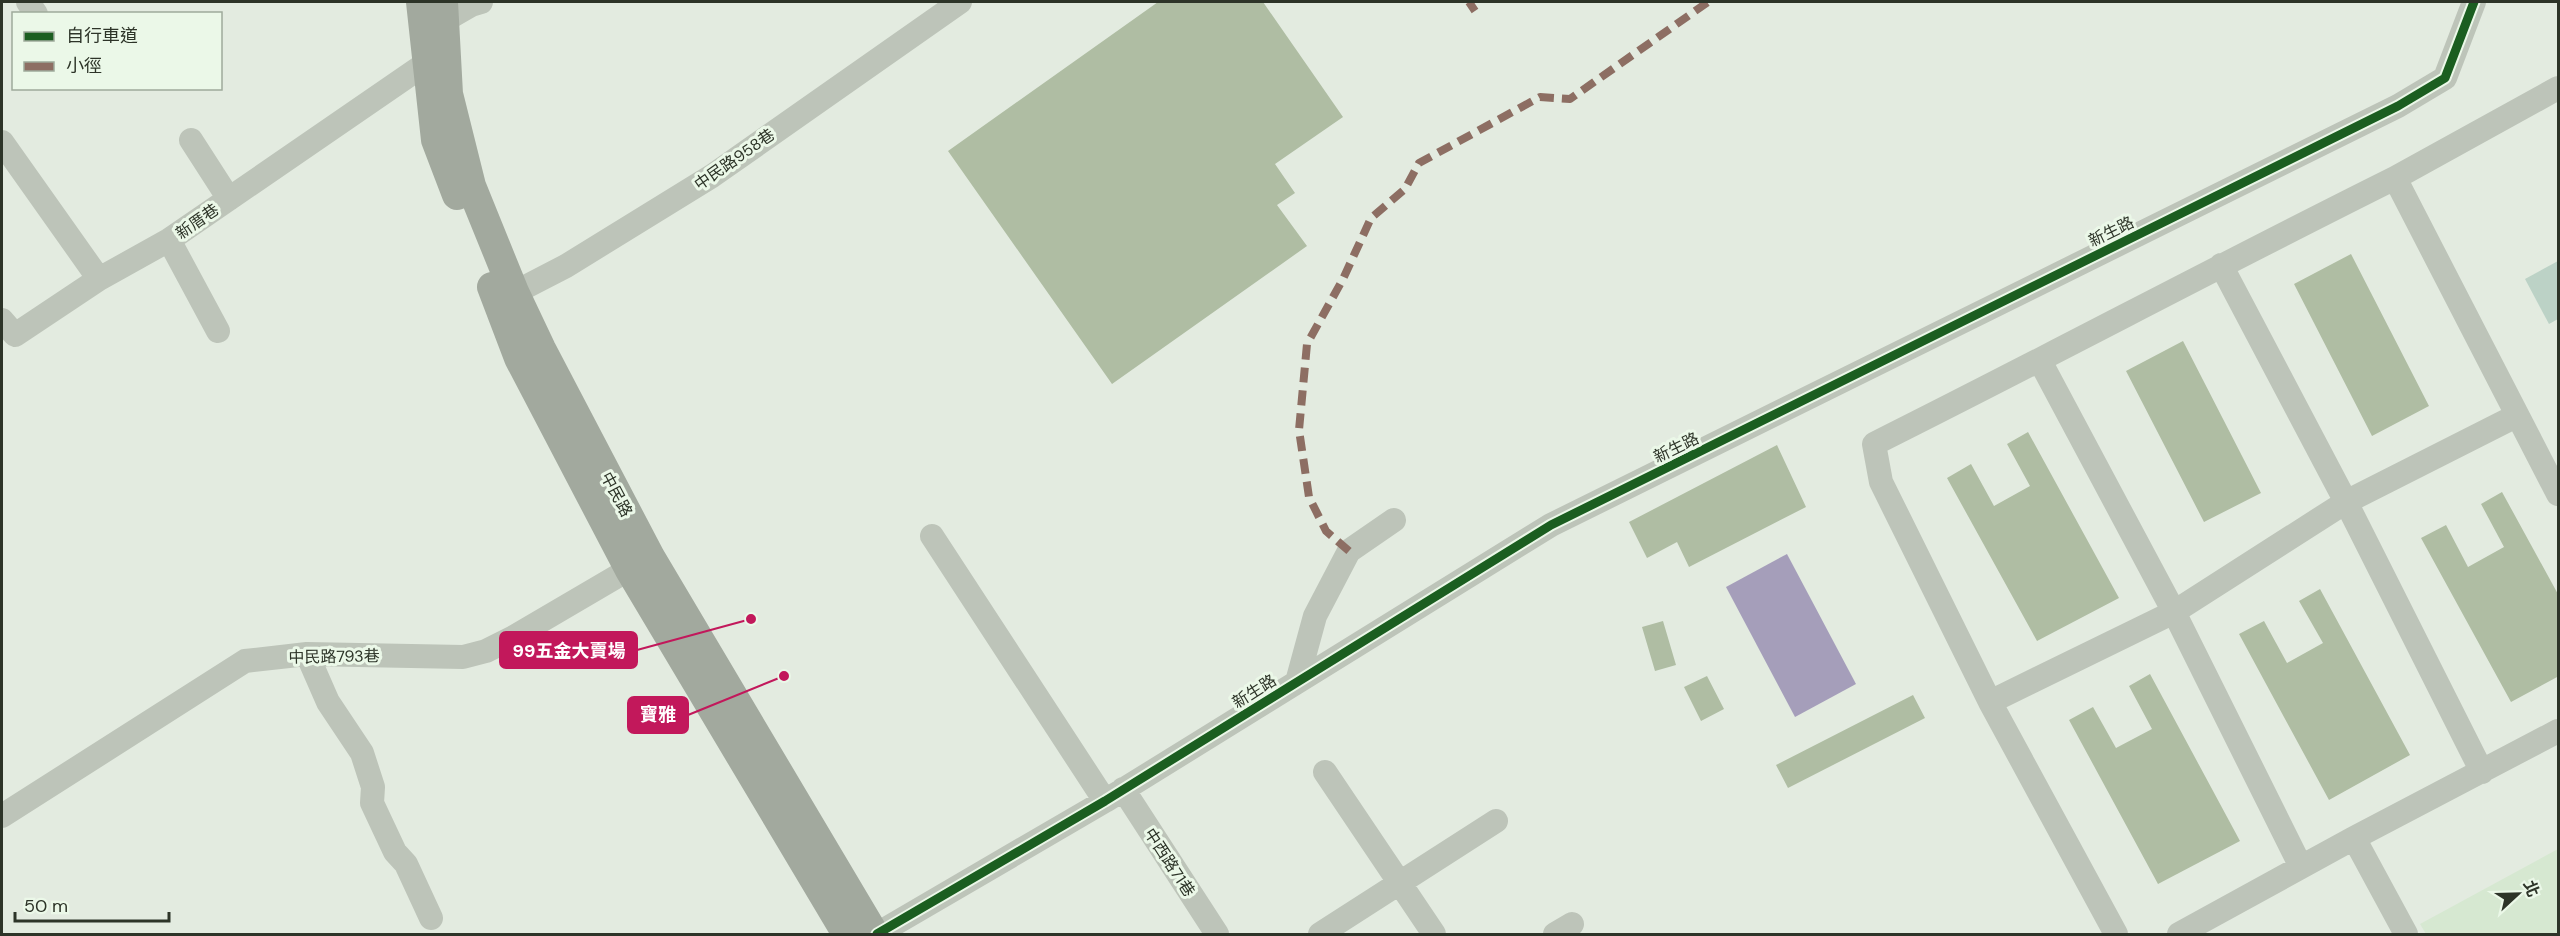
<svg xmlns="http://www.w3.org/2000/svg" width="2560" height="936" font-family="'DM Sans','Noto Sans TC',sans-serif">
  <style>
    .green { fill: #bcd2c6 }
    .plaza { fill: #d6e8d1 }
    .water { fill: #a59eba }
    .building { fill: #afbda3 }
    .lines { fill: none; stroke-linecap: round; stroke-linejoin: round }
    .minor { stroke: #bdc4b9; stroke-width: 24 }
    .major { stroke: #a2a99e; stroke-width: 30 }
    .quiet { stroke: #8d6e63; stroke-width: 8; stroke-dasharray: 15 8; stroke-linecap: butt }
    .cycleway-casing { stroke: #ebf8e8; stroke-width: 13 }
    .cycleway { stroke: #1b5e20; stroke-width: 9 }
    .labels { text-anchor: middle; stroke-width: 6; stroke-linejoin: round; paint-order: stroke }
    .street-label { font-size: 16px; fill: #2d3428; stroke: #ebf8e8 }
    .leader { fill: none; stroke: #c2185b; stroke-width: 2 }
    .callout-dot { fill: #c2185b; stroke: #ebf8e8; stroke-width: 2 }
    .callout { fill: #c2185b; stroke: #c2185b; stroke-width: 2 }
    .callout-label { font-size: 18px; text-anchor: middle; font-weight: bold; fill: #fff }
  </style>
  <rect width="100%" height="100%" fill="#e3ebe0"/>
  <path class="green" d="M2558,261V319L2549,324L2525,279Z"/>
  <path class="plaza" d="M2558,849V934H2426L2420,924Z"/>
  <path class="water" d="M1787,554L1856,684L1795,717L1726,587Z"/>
  <path class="building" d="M1158,2H1263L1343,117L1275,164L1295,193L1277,205L1307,246L1112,384L948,151Z
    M2351,254L2429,406L2372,436L2294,284Z
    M2183,341L2261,493L2204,522L2126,371Z
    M2028,432L2119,598L2037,641L1947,478L1971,464L1994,506L2030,486L2007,444Z
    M1777,445L1806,507L1689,567L1677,542L1647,558L1629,522Z
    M2502,492L2559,596V676L2511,702L2421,538L2446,525L2468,567L2504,547L2481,504Z
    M2320,589L2410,755L2329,800L2239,634L2264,621L2287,663L2323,643L2299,601Z
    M1663,621L1676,665L1655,671L1642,627Z
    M2150,674L2240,841L2158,884L2069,720L2093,707L2116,748L2152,729L2129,686Z
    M1707,676L1724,709L1701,721L1684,687Z
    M1913,695L1925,718L1788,788L1776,765Z"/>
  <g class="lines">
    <path class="minor" d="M28,2L36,14
      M191,140L229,199
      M2,142L99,279L169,240L428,62L445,20L471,5L481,2
      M2395,178L2558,88
      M169,240L218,331
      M2221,265L2346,502L2482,772
      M500,300L566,266L712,176L960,2
      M2,320L15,335L99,279
      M2040,361L2174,612L2301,867
      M932,536L1105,801
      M307,654L328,702L362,753L373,787L372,803L395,852L406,864L431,918
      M1297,682L1315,616L1349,551L1394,520
      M1990,702L2174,612L2346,502L2516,416
      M1325,772L1434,934
      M1123,789L1217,934
      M2,816L245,661L307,654L463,657L486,651L512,638L645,560
      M2354,838L2406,934
      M877,934L1105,801L1551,525L2398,106L2445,78L2474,2
      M1320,934L1496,821
      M1555,934L1572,924
      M2116,934L1990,702L1881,482L1874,444C2048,357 2220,265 2395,178L2558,494
      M2179,934L2354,838L2558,731"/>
    <path class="major" d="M421,2L436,140L457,195
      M443,2L448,94L471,186L514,292L541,349L650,557L874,934
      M492,287L519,358L630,570L847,934"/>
    <path class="quiet" d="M1469,2L1475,11
      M1349,551L1326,531L1309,497L1299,430L1307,344L1343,279L1371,218L1405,189L1419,163L1540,97L1570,99L1708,2"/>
    <g class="cycleway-casing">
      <path id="cycleway" d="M877,934L1105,801L1551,525L2398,106L2445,78L2474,2"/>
    </g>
    <use href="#cycleway" class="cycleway"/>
  </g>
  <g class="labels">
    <g class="street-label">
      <text transform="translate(734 159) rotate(-35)" y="6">中民路958巷</text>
      <text transform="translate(197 221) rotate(-35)" y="6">新厝巷</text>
      <text transform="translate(2111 231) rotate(-26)" y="6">新生路</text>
      <text transform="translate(1676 447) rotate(-26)" y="6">新生路</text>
      <text transform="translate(617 494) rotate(62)" y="6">中民路</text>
      <text transform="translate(334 656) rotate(-1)" y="6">中民路793巷</text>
      <text transform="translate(1254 691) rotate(-32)" y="6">新生路</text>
      <text transform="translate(1170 862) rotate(57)" y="6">中西路71巷</text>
    </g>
  </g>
  <path class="leader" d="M751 619L637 650M784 676L688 715"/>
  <g class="callout-dot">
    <circle cx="751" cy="619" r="6"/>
    <circle cx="784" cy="676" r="6"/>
  </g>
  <g class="callout">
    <rect x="500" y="632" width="137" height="36" rx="6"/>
    <rect x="628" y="697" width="60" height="36" rx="6"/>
  </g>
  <g class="callout-label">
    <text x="569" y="657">99五金大賣場</text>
    <text x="658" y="721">寶雅</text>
  </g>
  <rect width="2560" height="936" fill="none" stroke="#2d3428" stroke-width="6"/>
  <rect x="12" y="12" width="210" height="78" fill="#ebf8e8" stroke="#9faa9b" stroke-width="1.5"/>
  <rect x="24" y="32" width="30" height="9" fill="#1b5e20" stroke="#9faa9b" stroke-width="1.5"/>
  <text x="66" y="42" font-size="18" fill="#2d3428">自行車道</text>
  <rect x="24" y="62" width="30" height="9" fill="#8d6e63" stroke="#9faa9b" stroke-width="1.5"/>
  <text x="66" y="72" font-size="18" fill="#2d3428">小徑</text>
  <g transform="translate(2518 894) rotate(68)" stroke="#ebf8e8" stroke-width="4.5" paint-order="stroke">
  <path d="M0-4.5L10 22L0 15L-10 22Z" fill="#2d3428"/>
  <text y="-9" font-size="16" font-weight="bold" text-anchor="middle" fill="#2d3428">北</text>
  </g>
  <path d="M15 912v9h154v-9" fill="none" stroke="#2d3428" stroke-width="3"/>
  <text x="24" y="912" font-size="18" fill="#2d3428" stroke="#ebf8e8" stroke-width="4.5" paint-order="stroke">50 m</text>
</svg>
